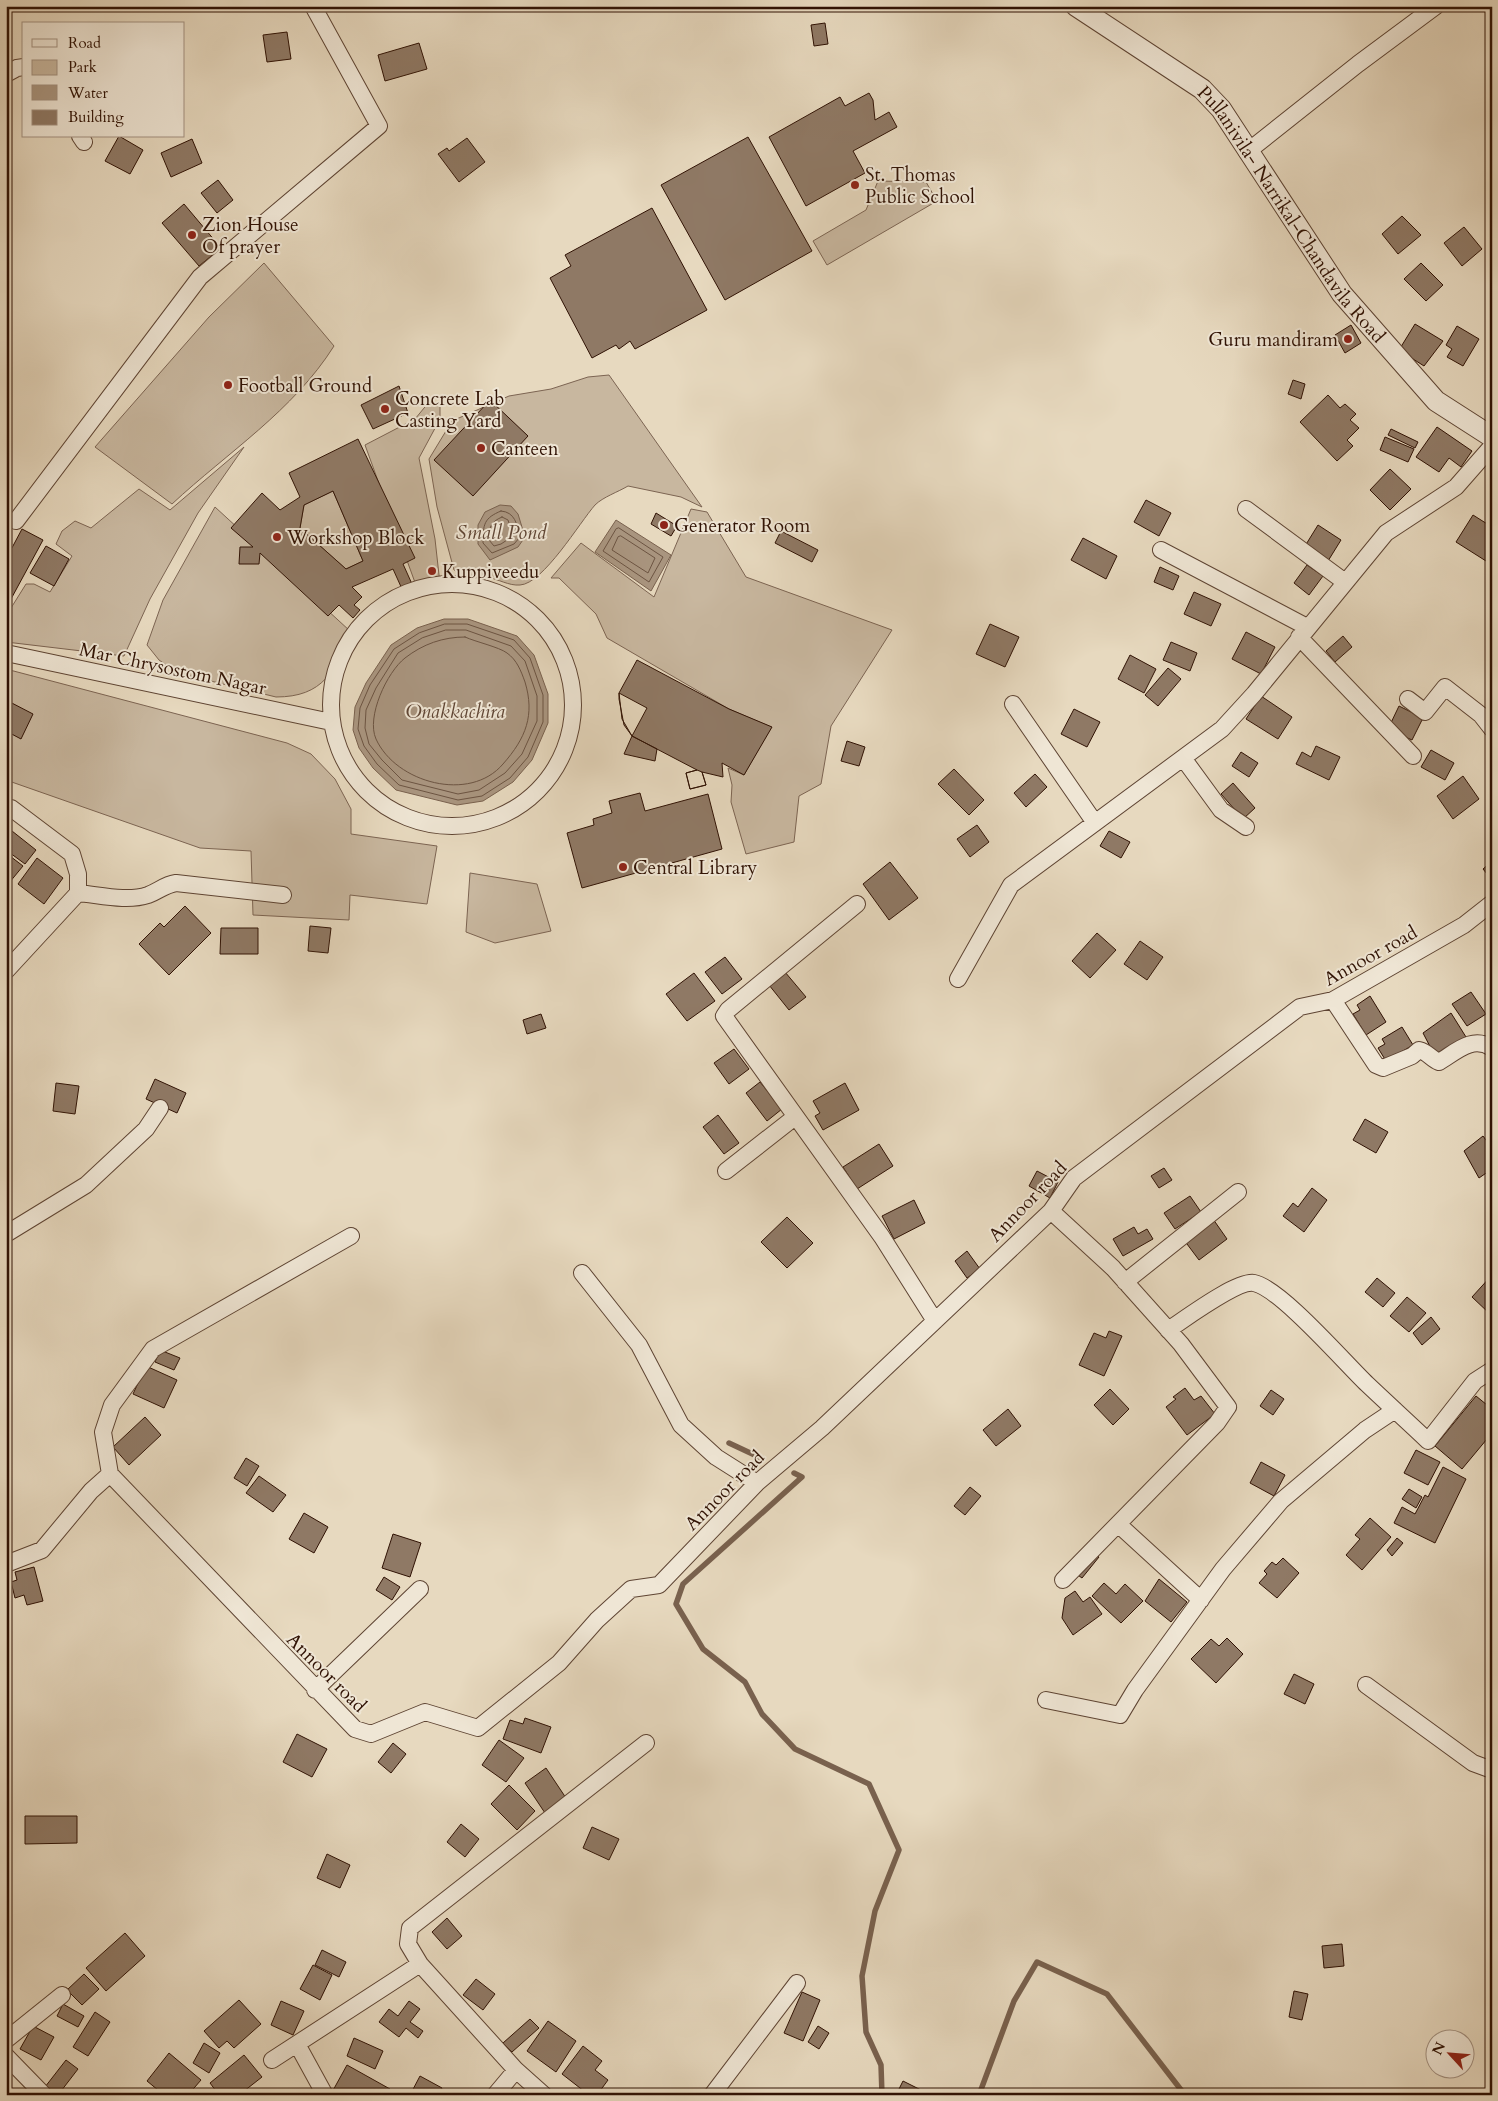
<svg xmlns="http://www.w3.org/2000/svg" width="1498" height="2101" font-family="Cardo,serif">
  <style>
    .green { fill: #c8b79f; stroke: #7c6452 }
    .water { fill: #a9957f; stroke: #79614e }
    .lines { fill: none; stroke-linecap: round; stroke-linejoin: round }
    .shore { stroke: #6c5442; stroke-width: 1 }
    .stream { stroke: #79614e; stroke-width: 5.5 }
    .building { fill: #8f7965; stroke: #301204; fill-rule: evenodd }
    .minor-casing { stroke: #5e4433; stroke-width: 18 }
    .tertiary-casing { stroke: #5e4433; stroke-width: 22 }
    .minor { stroke: #efe6d5; stroke-width: 16 }
    .tertiary { stroke: #efe6d5; stroke-width: 20 }
    .poi-dot { fill: #8f2418; stroke: #efe6d5; stroke-width: 2 }
    .labels { text-anchor: middle; stroke-width: 4; stroke-linejoin: round; paint-order: stroke }
    .poi-label { font-size: 19px; fill: #301204; stroke: #efe6d5; text-anchor: start }
    .street-label { font-size: 19px; fill: #301204; stroke: #efe6d5 }
    .water-label { font-size: 20px; font-style: italic; fill: #604635; stroke: #efe6d5 }
  </style>
  <rect width="100%" height="100%" fill="#e7d9bf"/>
  <filter id="stains"><feTurbulence type="fractalNoise" baseFrequency=".004" numOctaves="4"/><feColorMatrix values="0 0 0 0 .2 0 0 0 0 .09 0 0 0 0 .02 0 0 0 .5 -.17"/></filter>
  <radialGradient id="worn" r=".72"><stop offset=".6" stop-color="#630" stop-opacity="0"/><stop offset="1" stop-color="#630" stop-opacity=".3"/></radialGradient>
  <path class="green" d="M878,181L926,182L937,201L827,265L813,241L866,210Z
    M264,263L334,346C293,411 228,452 172,504L95,447L209,317Z
    M609,375L702,507L681,497L628,486C618,492 603,497 595,505C580,522 543,584 520,585C509,586 498,579 487,577C475,575 465,576 454,570L437,507L429,459L452,421L509,396L551,389L588,377Z
    M429,402L440,403V419L419,458L435,539L440,584L417,588L365,445L415,419Z
    M244,447L198,513L150,599L124,656L6,642V616L26,584H34L50,592L72,556L56,544L62,531L75,521L91,528L139,489L170,510Z
    M333,491L363,561L346,569L300,528L304,505Z
    M215,507L350,631C336,671 323,697 276,697L178,673L159,660L147,645L163,600Z
    M691,509L707,512L746,577L892,630L831,726L821,784L799,796L794,842L746,854L731,802L732,785L728,768L744,775L771,727L729,709L607,638L596,614L559,578H551L581,543L654,597Z
    M6,669L287,743L311,754L335,779L351,809V834L437,846L427,904L350,895L349,920L253,915L251,851L200,848L6,780Z
    M470,873L537,884L551,931L495,943L466,932Z"/>
  <path class="water" d="M500,505L511,506L518,514L525,537L518,547L490,560L478,544V525L485,512Z
    M616,520L671,555L651,591L595,552Z
    M444,619H468L517,636L534,655L548,694V723L532,760L513,782L483,801L457,805L396,790L373,768L359,748L353,730L355,707L366,683L391,645L417,628Z"/>
  <g class="lines">
    <path class="shore" d="M501,511C515,512 517,524 520,537L514,544L492,553L483,543C483,524 484,518 501,511Z
      M502,517L508,520L513,536L501,544L494,546L489,540C489,528 490,522 502,517Z
      M619,528L663,557L649,582L603,551L616,529Z
      M621,536L655,558L648,573L612,550L618,537Z
      M445,624H467L514,640L530,658L543,695V722L528,757L510,778L482,796L458,800L399,785L377,764L364,746L358,729L360,708L370,685L394,649L419,633Z
      M446,630H466L511,646L525,661L537,696V721L522,754L505,773L479,790L458,794L402,780L382,760L369,744L365,728L366,710L376,688L398,653L422,638Z
      M465,637C476,642 499,647 507,653C517,660 521,671 525,682C535,715 526,738 503,764C470,803 396,783 376,739C366,717 387,672 405,658C423,644 443,637 465,637Z"/>
    <path class="stream" d="M729,1443L761,1458
      M794,1473L802,1477L683,1584L676,1604L703,1649L745,1682L762,1714L795,1749L869,1784L899,1850L875,1911L862,1976L866,2032L881,2065L882,2095
      M979,2095L1014,2001L1037,1962L1107,1994L1185,2095"/>
  </g>
  <path class="building" d="M825,23L828,44L814,46L811,25Z
    M287,32L291,59L267,62L263,35Z
    M419,43L427,69L385,81L378,55Z
    M869,93L873,100L875,120L889,112L897,127L853,151L865,173L806,206L769,137L840,97L845,106Z
    M119,136L143,150L130,174L105,161Z
    M748,137L812,251L725,300L661,185Z
    M467,138L485,162L459,182L438,154L447,148L449,151Z
    M192,139L202,163L171,177L161,153Z
    M218,180L233,200L217,213L201,193Z
    M184,204L221,248L199,266L162,223Z
    M652,208L707,310L635,349L630,341L619,349L616,345L592,358L550,278L571,266L565,255Z
    M1402,216L1421,235L1398,254L1382,234Z
    M1464,227L1482,249L1462,266L1444,243Z
    M1421,263L1443,285L1426,301L1404,279Z
    M1415,324L1443,341L1424,366L1399,350Z
    M1351,325L1361,343L1345,353L1335,335Z
    M1457,326L1479,339L1463,366L1447,357L1452,349L1446,345Z
    M1293,380L1305,384L1301,399L1288,394Z
    M399,386L408,413L373,429L361,405Z
    M1328,395L1340,408L1345,404L1356,414L1350,420L1359,428L1347,440L1353,446L1337,461L1300,422Z
    M490,400L528,436L473,496L434,460Z
    M1437,427L1472,451L1461,467L1449,458L1439,472L1416,457Z
    M1391,429L1418,442L1415,448L1388,435Z
    M1385,437L1414,449L1408,462L1380,450Z
    M358,439L415,558L403,564L412,584L402,589L393,569L352,587L362,597L354,605L360,610L353,618L339,605L328,616L260,553L259,564H239L240,547H253L231,528L262,493L280,510L300,497L289,473ZM333,491L363,561L346,569L300,528L304,505Z
    M1390,469L1411,489L1390,510L1370,490Z
    M1146,500L1171,513L1159,536L1134,522Z
    M656,513L677,526L671,536L651,524Z
    M1473,515L1492,527V552L1486,561L1456,542Z
    M1318,525L1341,540L1328,561L1305,546Z
    M22,529L43,540L11,599L6,597V559Z
    M781,531L818,550L812,562L775,543Z
    M1083,538L1117,556L1106,579L1071,560Z
    M46,546L69,559L54,586L30,573Z
    M1307,565L1323,576L1309,595L1294,583Z
    M1160,567L1179,576L1173,590L1154,582Z
    M1194,592L1221,604L1211,626L1184,614Z
    M990,624L1019,637L1005,667L976,654Z
    M1246,632L1275,647L1261,674L1232,659Z
    M1343,636L1352,647L1335,662L1326,651Z
    M1171,642L1197,653L1190,671L1163,660Z
    M1130,655L1156,669L1144,693L1118,679Z
    M637,660L729,709L772,727L744,775L722,763L723,777L702,772L706,785L690,789L686,773L697,770L632,736L624,725L619,699V693Z
    M1168,668L1181,679L1158,706L1145,695Z
    M619,693L647,708L632,736L622,719Z
    M1261,696L1292,717L1278,739L1246,719Z
    M6,700L33,714L21,739L6,731Z
    M1399,706L1423,718L1412,740L1388,729Z
    M1074,709L1100,722L1087,747L1061,734Z
    M632,736L657,749L655,761L624,754Z
    M847,741L865,747L859,766L841,761Z
    M1316,746L1340,757L1329,780L1296,764L1302,752L1311,757Z
    M1431,750L1454,763L1445,780L1421,767Z
    M1241,752L1258,763L1249,777L1232,766Z
    M954,769L984,800L969,815L938,784Z
    M697,770L702,772L706,785L690,789L686,773Z
    M1035,774L1047,787L1026,807L1014,793Z
    M1463,776L1479,799L1453,819L1437,796Z
    M1233,783L1255,808L1243,819L1221,794Z
    M640,793L645,811L708,794L722,849L582,888L567,833L594,825L593,819L612,813L609,801Z
    M977,825L989,842L970,857L957,839Z
    M12,831L36,850L25,864L6,850V838Z
    M1109,831L1130,842L1121,858L1100,846Z
    M6,853L23,866L9,883L6,881Z
    M37,858L63,878L44,904L18,884Z
    M1492,861V880L1483,869Z
    M890,862L918,898L889,920L863,884Z
    M185,906L211,933L169,975L139,944L160,923L164,927Z
    M310,926L331,928L328,953L308,951Z
    M221,928H258V954H220Z
    M1097,933L1116,950L1090,978L1072,961Z
    M1140,941L1163,957L1147,980L1124,964Z
    M725,957L742,979L722,994L705,972Z
    M785,972L806,997L789,1010L769,985Z
    M694,973L715,1001L687,1021L666,994Z
    M1471,992L1486,1014L1467,1026L1452,1004Z
    M1370,996L1386,1022L1366,1035L1353,1014L1360,1010L1357,1005Z
    M1451,1013L1466,1037L1436,1058L1423,1033Z
    M541,1014L546,1028L527,1034L523,1020Z
    M1402,1027L1413,1045L1386,1061L1378,1048L1385,1044L1382,1039Z
    M734,1049L749,1069L729,1084L714,1063Z
    M155,1079L186,1093L177,1113L146,1099Z
    M760,1082L782,1109L767,1121L746,1093Z
    M56,1083L79,1086L75,1114L53,1111Z
    M845,1083L859,1110L823,1130L815,1116L820,1113L813,1101Z
    M718,1115L739,1143L724,1154L703,1127Z
    M1365,1119L1388,1132L1376,1153L1353,1140Z
    M1483,1136L1492,1148V1169L1479,1178L1464,1151Z
    M879,1144L893,1166L857,1189L843,1167Z
    M1164,1168L1172,1180L1159,1188L1151,1176Z
    M1037,1171L1058,1182L1050,1198L1029,1186Z
    M1312,1188L1327,1200L1304,1232L1283,1216L1293,1203L1298,1207Z
    M1190,1196L1201,1212L1175,1229L1164,1213Z
    M914,1200L925,1223L894,1239L882,1216Z
    M787,1217L813,1243L787,1268L761,1242Z
    M1213,1219L1227,1239L1199,1260L1184,1240Z
    M1134,1227L1138,1234L1147,1229L1153,1239L1123,1256L1113,1239Z
    M967,1251L980,1269L967,1278L955,1261Z
    M1492,1275V1311L1490,1314L1472,1297Z
    M1377,1278L1395,1293L1383,1307L1365,1292Z
    M1407,1297L1426,1313L1409,1332L1390,1316Z
    M1431,1317L1440,1329L1422,1345L1413,1333Z
    M1109,1331L1122,1336L1104,1376L1079,1365L1094,1333L1106,1338Z
    M160,1350L180,1358L174,1370L155,1362Z
    M146,1366L177,1380L164,1408L133,1394Z
    M1185,1388L1194,1400L1201,1396L1215,1414L1187,1435L1166,1407L1176,1399L1173,1397Z
    M1110,1389L1129,1409L1113,1425L1094,1405Z
    M1271,1390L1284,1399L1273,1415L1260,1406Z
    M1476,1396L1492,1409V1433L1462,1469L1435,1446Z
    M1008,1409L1021,1426L996,1446L983,1430Z
    M145,1417L161,1435L129,1465L113,1447Z
    M1416,1450L1440,1462L1428,1485L1404,1473Z
    M246,1458L259,1466L247,1486L234,1478Z
    M1261,1462L1285,1475L1274,1496L1250,1483Z
    M1443,1467L1466,1479L1435,1543L1394,1523L1402,1507L1415,1514L1425,1495L1428,1497Z
    M259,1476L286,1495L273,1512L246,1493Z
    M970,1487L981,1496L965,1515L954,1506Z
    M1409,1489L1422,1497L1416,1508L1402,1499Z
    M304,1513L328,1527L314,1553L289,1539Z
    M1370,1518L1391,1537L1362,1570L1346,1555L1360,1539L1355,1535Z
    M393,1534L421,1543L410,1577L382,1568Z
    M1397,1538L1403,1543L1392,1556L1387,1550Z
    M1092,1551L1099,1557L1082,1578L1075,1573Z
    M1283,1558L1299,1573L1277,1598L1259,1583L1267,1574L1264,1571L1272,1562L1276,1565Z
    M34,1567L43,1601L27,1605L24,1595L15,1598L11,1582L17,1580L15,1572Z
    M384,1577L400,1587L392,1600L376,1590Z
    M1159,1579L1187,1602L1171,1622L1145,1601Z
    M1104,1583L1116,1594L1125,1584L1143,1601L1121,1623L1092,1596Z
    M1075,1591L1083,1602L1090,1597L1102,1614L1073,1635L1062,1618L1065,1598Z
    M1227,1638L1243,1654L1216,1683L1191,1659L1211,1639L1219,1646Z
    M1294,1674L1314,1684L1305,1704L1284,1694Z
    M525,1718L551,1727L541,1753L503,1739L510,1720L523,1724Z
    M297,1734L327,1749L312,1777L283,1762Z
    M499,1740L524,1758L506,1782L482,1765Z
    M393,1743L406,1754L391,1773L378,1762Z
    M546,1768L566,1798L545,1813L525,1783Z
    M509,1785L535,1811L517,1830L491,1804Z
    M25,1816H77V1843L25,1844Z
    M461,1824L479,1839L465,1857L447,1842Z
    M592,1827L619,1839L609,1860L583,1848Z
    M327,1854L350,1865L340,1888L317,1878Z
    M447,1918L462,1936L447,1949L432,1932Z
    M125,1933L145,1956L106,1991L86,1968Z
    M1342,1944L1344,1966L1324,1968L1322,1946Z
    M322,1950L346,1962L339,1977L315,1965Z
    M313,1965L332,1975L320,2000L300,1989Z
    M84,1974L99,1989L82,2005L67,1990Z
    M476,1979L495,1994L483,2010L463,1995Z
    M1294,1991L1308,1994L1302,2020L1289,2017Z
    M802,1992L820,2000L803,2041L784,2033Z
    M239,2000L261,2024L234,2048L227,2041L219,2048L204,2031Z
    M281,2001L304,2011L293,2035L271,2025Z
    M409,2001L420,2009L410,2022L423,2031L418,2038L406,2028L399,2037L379,2022L389,2009L398,2016Z
    M63,2004L84,2016L78,2027L57,2016Z
    M95,2012L110,2022L88,2056L73,2047Z
    M530,2019L539,2028L512,2052L503,2043Z
    M548,2021L576,2041L556,2072L527,2051Z
    M33,2026L54,2037L41,2060L20,2049Z
    M818,2026L829,2033L819,2049L808,2042Z
    M354,2038L383,2051L375,2069L347,2056Z
    M204,2043L220,2053L209,2073L193,2063Z
    M583,2046L602,2061L595,2070L608,2080L597,2095H589L562,2074Z
    M169,2053L201,2080L188,2095H164L147,2081Z
    M244,2055L262,2077L239,2095H219L210,2083Z
    M66,2060L78,2069L58,2095H55L45,2087Z
    M347,2065L390,2089L387,2095L331,2094Z
    M420,2076L442,2088L439,2095H410Z
    M903,2081L929,2094L928,2095H896Z"/>
  <g class="lines">
    <g class="minor-casing">
      <path id="minor" d="M6,74L17,68L24,67
        M80,136L84,142
        M1247,152L1358,64L1436,6
        M1246,509L1345,582
        M16,521L200,277L379,126L313,6
        M1161,550L1307,627
        M331 705a121 121 0 1 1 242 0a121 121 0 1 1-242 0Z
        M1299,637L1413,756
        M6,653L331,722
        M1408,699L1425,712L1445,687L1481,715L1492,729
        M1013,704L1095,823
        M1183,758L1221,810L1246,827
        M6,807L11,808L72,854L78,874V893L6,971
        M78,893C100,895 127,902 148,895C159,891 164,885 176,883L283,895
        M857,904L728,1010L724,1016L882,1237L935,1321
        M958,979L1011,885L1222,729L1254,694L1386,533L1456,487L1492,446
        M1333,1000L1376,1065L1383,1068L1412,1056L1419,1050C1428,1052 1431,1059 1439,1062C1456,1052 1472,1035 1492,1048
        M726,1171L795,1117
        M1051,1211L1113,1268L1181,1344L1228,1407L1217,1423L1063,1580
        M6,1234L86,1185L146,1129L160,1108
        M582,1273L639,1345L681,1425L716,1457L757,1483
        M1125,1282L1238,1192
        M1168,1330C1185,1319 1237,1280 1254,1283C1280,1288 1345,1363 1367,1384C1387,1403 1408,1422 1428,1441L1475,1381L1492,1370
        M110,1474L103,1432L112,1405L153,1349L351,1236
        M1118,1524L1201,1600
        M6,1564L42,1550L91,1491L110,1474L355,1729L371,1734L425,1712L478,1728L559,1663L597,1620L631,1589L659,1585L757,1483L822,1428L1051,1211L1074,1178L1300,1007L1333,1000L1464,925L1492,903
        M1366,1685L1473,1763L1492,1770
        M315,1690L420,1589
        M1046,1700L1120,1715L1135,1690L1223,1569L1281,1501L1365,1430L1395,1410
        M6,2040L62,1995
        M297,2044L325,2095
        M6,2056L44,2095
        M272,2060L420,1964
        M495,2095L516,2070
        M544,2095L516,2070L420,1964L408,1944L410,1928L646,1743
        M712,2095L797,1983"/>
    </g>
    <g class="tertiary-casing">
      <g id="tertiary">
        <path id="s1" d="M1076,6L1202,89L1221,109L1342,294L1436,401L1492,437"/>
      </g>
    </g>
    <use href="#minor" class="minor"/>
    <use href="#tertiary" class="tertiary"/>
  </g>
  <g class="poi-dot">
    <circle cx="855" cy="185" r="5"/>
    <circle cx="192" cy="235" r="5"/>
    <circle cx="1348" cy="339" r="5"/>
    <circle cx="228" cy="385" r="5"/>
    <circle cx="385" cy="409" r="5"/>
    <circle cx="481" cy="448" r="5"/>
    <circle cx="664" cy="525" r="5"/>
    <circle cx="277" cy="537" r="5"/>
    <circle cx="432" cy="571" r="5"/>
    <circle cx="623" cy="867" r="5"/>
  </g>
  <g class="labels">
    <g class="poi-label">
      <text x="865" y="181">St. Thomas<tspan x="865" dy="22">Public School</tspan></text>
      <text x="202" y="231">Zion House<tspan x="202" dy="22">Of prayer</tspan></text>
      <text x="1338" y="346" text-anchor="end">Guru mandiram</text>
      <text x="238" y="392">Football Ground</text>
      <text x="395" y="405">Concrete Lab<tspan x="395" dy="22">Casting Yard</tspan></text>
      <text x="491" y="455">Canteen</text>
      <text x="674" y="532">Generator Room</text>
      <text x="287" y="544">Workshop Block</text>
      <text x="442" y="578">Kuppiveedu</text>
      <text x="633" y="874">Central Library</text>
    </g>
    <g class="street-label">
      <text dy="7" stroke="none"><textPath href="#s1" startOffset="305">Pullanivila- Narrikal-Chandavila Road</textPath></text>
      <text transform="translate(173 668) rotate(12)" y="7">Mar Chrysostom Nagar</text>
      <text transform="translate(1370 955) rotate(-29)" y="7">Annoor road</text>
      <text transform="translate(1027 1201) rotate(-46)" y="7">Annoor road</text>
      <text transform="translate(724 1490) rotate(-45)" y="7">Annoor road</text>
      <text transform="translate(327 1672) rotate(45)" y="7">Annoor road</text>
    </g>
    <g class="water-label">
      <text x="501" y="539">Small Pond</text>
      <text x="455" y="718">Onakkachira</text>
    </g>
  </g>
  <rect width="1498" height="2101" fill="none" stroke="#e7d9bf" stroke-width="25"/>
  <rect x="8" y="8" width="1483" height="2086" fill="none" stroke="#301204" stroke-width="2.5"/>
  <rect x="12" y="12" width="1473" height="2076" fill="none" stroke="#301204"/>
  <rect x="22" y="22" width="162" height="115" fill="#efe6d5" stroke="#a39181"/>
  <rect x="32" y="39" width="25" height="8" fill="#efe6d5" stroke="#a39181"/>
  <text x="68" y="48" font-size="15" fill="#301204">Road</text>
  <rect x="32" y="60" width="25" height="15" fill="#c8b79f" stroke="#a39181"/>
  <text x="68" y="72" font-size="15" fill="#301204">Park</text>
  <rect x="32" y="85" width="25" height="15" fill="#a9957f" stroke="#a39181"/>
  <text x="68" y="98" font-size="15" fill="#301204">Water</text>
  <rect x="32" y="110" width="25" height="15" fill="#8f7965" stroke="#a39181"/>
  <text x="68" y="122" font-size="15" fill="#301204">Building</text>
  <g transform="translate(1450 2054) rotate(296)"><circle r="24" fill="#efe6d5" stroke="#a39181"/>
  <path d="M0-4L9 19L0 12L-9 19Z" fill="#8f2418"/>
  <text y="-8" font-size="14" font-weight="bold" text-anchor="middle" fill="#301204">N</text>
  </g>
  <rect width="100%" height="100%" filter="url(#stains)"/>
  <rect width="100%" height="100%" fill="url(#worn)"/>
</svg>
